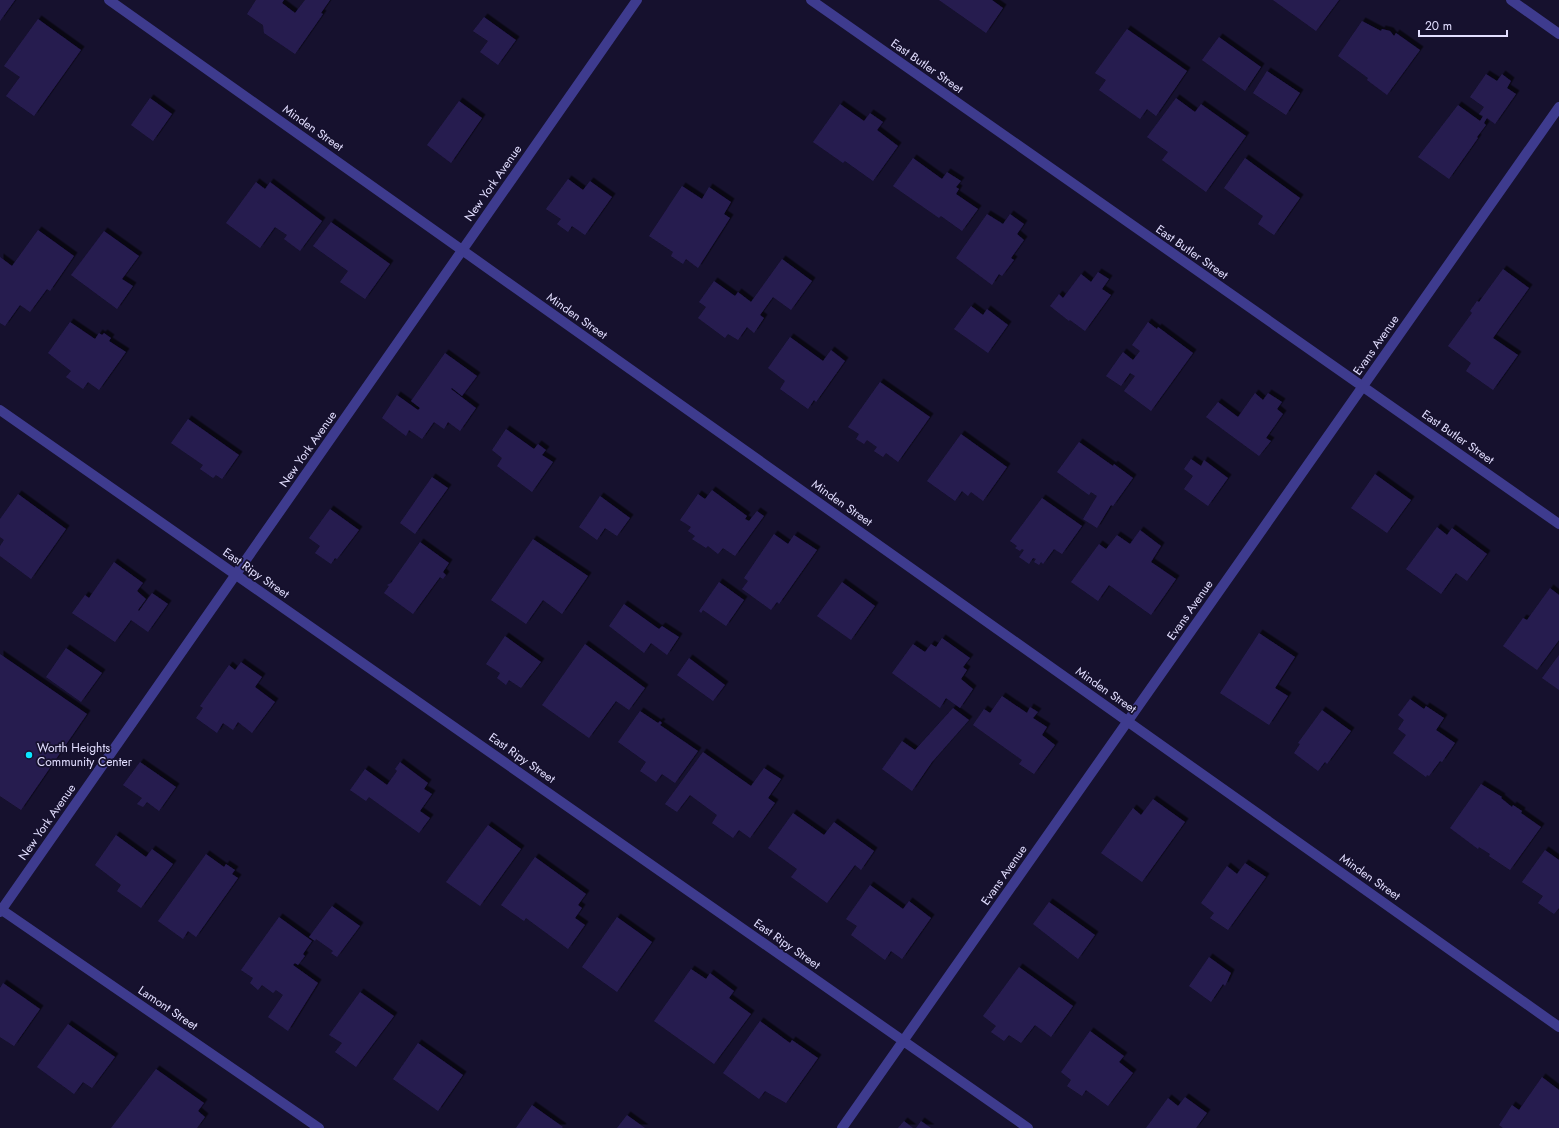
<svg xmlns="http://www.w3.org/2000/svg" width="1559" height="1128" font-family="Jost,sans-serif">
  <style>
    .building { fill: #271c50; filter: url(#shadow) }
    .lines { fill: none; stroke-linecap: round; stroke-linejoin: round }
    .minor { stroke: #3e3b8e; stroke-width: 10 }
    .poi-dot { fill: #0ae6ff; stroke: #16112e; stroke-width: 1.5 }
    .labels { text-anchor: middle; stroke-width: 3.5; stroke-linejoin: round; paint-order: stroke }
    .street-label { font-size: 12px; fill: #e2deff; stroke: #16112e }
    .poi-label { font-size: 12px; fill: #e2deff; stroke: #16112e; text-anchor: start }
  </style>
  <defs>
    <filter id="shadow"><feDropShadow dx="3.5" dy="-3.5" stdDeviation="0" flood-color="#0009"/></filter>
  </defs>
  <rect width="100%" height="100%" fill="#16112e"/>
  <path class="building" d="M0,0H15L0,21Z
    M256,0H284L282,3L295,13L305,0H330L321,13L323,14L295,54L264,33L263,25L247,14Z
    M939,0H992L1003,8L986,33Z
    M1273,0H1339L1316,31Z
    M484,17L516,40L498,65L480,52L488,41L473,31Z
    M38,19L81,50L34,116L6,96L20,77L4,66Z
    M1362,21L1381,31L1382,29L1390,31L1394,36L1396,33L1420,50L1387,95L1367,80L1368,78L1338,56Z
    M1127,29L1187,71L1156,116L1147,109L1140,119L1099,90L1106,80L1095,73Z
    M1219,37L1261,67L1245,91L1202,60Z
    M1267,71L1300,93L1286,115L1253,93Z
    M1486,74L1497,81L1502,74L1511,81L1507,88L1516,94L1495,124L1487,118L1484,123L1486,125L1477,137L1478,138L1449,179L1418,157L1458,105L1480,121L1483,116L1479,114L1484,107L1470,97Z
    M150,98L172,114L153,141L131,125Z
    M1176,98L1195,112L1201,104L1246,136L1206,192L1162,160L1168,152L1147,137Z
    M459,101L482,118L451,163L427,145Z
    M840,104L864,121L870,113L883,122L877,130L898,146L873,181L845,161L843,163L813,142Z
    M913,158L942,179L947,172L961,181L956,187L959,189L956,194L978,209L962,231L941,216L939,218L893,186Z
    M1245,158L1300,198L1274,235L1258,224L1263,216L1224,188Z
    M568,179L583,190L590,181L612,197L585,235L572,226L568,232L557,224L561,219L546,209Z
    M256,182L265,189L270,182L322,221L300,251L284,239L287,235L275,227L260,248L226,223Z
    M682,186L702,199L709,187L731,202L724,214L730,218L698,268L686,259L683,264L671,256L673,252L649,236Z
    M987,214L1003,224L1010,214L1024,224L1017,234L1024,240L1011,258L1014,260L1002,276L999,274L992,285L956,258Z
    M331,222L390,264L365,299L340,282L348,271L313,246Z
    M38,230L74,256L50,291L47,289L30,312L20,305L5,326L0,323V257L12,266Z
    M104,231L139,256L122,279L133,286L117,309L71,275Z
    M782,259L812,281L791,310L773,297L760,315L764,318L754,333L747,327L738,340L728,334L725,338L698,318L706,307L699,302L714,281L735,296L738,292L751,302Z
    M1503,269L1529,288L1493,338L1518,355L1493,390L1466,371L1471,363L1448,346L1472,313L1470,311L1477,301L1479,302Z
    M1098,272L1109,279L1102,289L1111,295L1085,331L1070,320L1069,321L1050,306L1059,294L1063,298L1081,274L1091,282Z
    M971,306L983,315L987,309L1008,325L988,353L954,329Z
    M70,322L95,339L99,333L102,335L104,333L111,338L109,341L126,352L99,390L88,382L83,389L66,377L71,371L48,353Z
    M1148,322L1157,329L1158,327L1193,353L1151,411L1124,391L1135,376L1130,373L1121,386L1106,376L1123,352L1133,360L1140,351L1132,345Z
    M790,337L823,361L831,350L845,361L816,402L814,400L808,409L780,389L785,381L768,368Z
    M445,353L477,376L462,396L452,388L451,389L476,408L460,431L448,422L444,429L434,422L422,439L409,430L406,436L382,418L397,395L418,410L420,408L411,401Z
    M880,382L930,417L898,462L886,453L883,457L874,451L877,447L867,440L864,444L856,439L859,434L848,427Z
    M1255,393L1263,400L1268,393L1282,402L1277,409L1283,414L1266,438L1271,441L1259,456L1206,417L1218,402L1238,417Z
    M188,419L239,455L222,479L216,475L213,478L200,469L203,465L171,443Z
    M506,429L534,449L538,444L546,450L542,455L553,462L532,492L497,466L502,458L492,450Z
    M961,434L1007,467L983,501L971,492L968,496L962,491L955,501L927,481Z
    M1079,442L1113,466L1114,464L1133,478L1113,506L1111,505L1097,528L1083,519L1097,496L1091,492L1089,495L1057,472Z
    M1191,459L1201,466L1204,460L1228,478L1208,506L1184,489L1193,476L1184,469Z
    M1375,474L1411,500L1387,533L1351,508Z
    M432,477L448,488L415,534L400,523Z
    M712,490L747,516L745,519L749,521L757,511L764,516L735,556L723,548L718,554L708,546L706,548L692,539L695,536L688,531L691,527L680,520L698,494L705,499Z
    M18,494L66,529L31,579L0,556V546L4,540L0,537V519Z
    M600,496L630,518L617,536L605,528L597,540L579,527Z
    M1042,498L1082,526L1062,554L1054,549L1043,564L1041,562L1039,565L1034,562L1036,559L1033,558L1029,564L1019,557L1024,550L1022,549L1020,551L1015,548L1017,546L1010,541Z
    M330,509L359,530L337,559L335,558L331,564L315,553L320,546L309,538Z
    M1437,527L1447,535L1452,528L1487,554L1467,581L1456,573L1441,594L1406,569Z
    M1140,530L1161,546L1151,562L1176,579L1151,615L1109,585L1098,601L1071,582L1099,544L1106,549L1117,535L1130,544Z
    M774,534L788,544L794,535L817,550L779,604L777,602L771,610L742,589L748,581L744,578Z
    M533,539L588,576L562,614L543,600L526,624L491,600Z
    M420,542L449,563L443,572L446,575L443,579L440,577L413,614L384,593L389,586L387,585L391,583Z
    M114,562L143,583L137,591L146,599L138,610L139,611L152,593L168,604L148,632L131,620L115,642L72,613L85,595L89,598Z
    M719,582L744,600L726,626L703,610L701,613L699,611Z
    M842,582L875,606L851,640L817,616Z
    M1550,588L1559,595V640L1537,670L1503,646L1523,618L1527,620Z
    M624,604L659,629L662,626L679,637L667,655L651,643L644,653L609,626Z
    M1259,633L1295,657L1275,688L1288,696L1269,725L1220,693Z
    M505,636L541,662L521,688L509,680L506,685L497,678L500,673L486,664Z
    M942,638L970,658L963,667L967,670L961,679L973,689L960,708L946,698L940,708L892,673L913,644L925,652L931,644L936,647Z
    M585,644L645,688L629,710L616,701L589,738L542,705Z
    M66,648L102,673L81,702L46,677Z
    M0,654L87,714L21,810L0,796Z
    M1559,655V690L1542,678Z
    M689,658L725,685L713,701L677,675Z
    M241,662L262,677L255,687L275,702L252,733L238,722L233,730L223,723L217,733L196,718L203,708L200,706L229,665L235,670Z
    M1002,696L1027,713L1030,707L1038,712L1033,718L1047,727L1042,735L1055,745L1034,774L1019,764L1022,760L973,725L984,709L990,713Z
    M1410,699L1424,709L1426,706L1444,718L1436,730L1455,743L1442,762L1440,761L1429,776L1427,775L1426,777L1393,753L1406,735L1398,729L1404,720L1398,715Z
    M953,708L969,720L932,762L912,791L882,769L902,741L915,750Z
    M1322,710L1351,731L1327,764L1325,762L1318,771L1294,753L1300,744L1298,743Z
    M640,711L658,723L660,721L662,723L660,725L698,751L675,783L662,774L656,782L640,771L646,762L618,742Z
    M703,752L751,786L764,768L781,779L768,798L775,803L750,838L739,830L733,838L712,823L717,815L690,795L677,812L665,804Z
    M140,762L176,787L159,811L147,802L143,807L137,804L142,798L123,785Z
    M400,762L428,783L424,789L432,794L420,811L430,818L419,833L369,797L366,801L350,790L365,769L387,785L397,771L395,769Z
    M1481,784L1502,797L1501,798L1512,807L1513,805L1522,811L1521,813L1541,827L1510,870L1489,856L1490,854L1479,847L1478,849L1450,828Z
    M1153,799L1185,822L1142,882L1101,853L1133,808L1141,815Z
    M793,813L824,835L834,822L874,851L861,870L855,865L827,903L791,877L797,869L768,848Z
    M488,825L521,849L480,906L446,882Z
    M116,835L146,857L152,849L173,864L141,908L117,891L121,885L95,865Z
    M1545,850L1559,860V908L1554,914L1538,903L1543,896L1522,882Z
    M206,854L224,867L226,864L235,870L232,874L238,878L196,937L188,931L183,939L158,921Z
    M535,857L586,894L578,905L582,908L575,918L585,925L568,949L526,918L524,921L501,905Z
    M1245,863L1266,877L1228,930L1210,918L1214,913L1201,903L1227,866L1237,874Z
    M870,885L903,909L909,901L931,918L902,959L891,951L885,960L851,935L857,926L846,919Z
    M1049,902L1095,935L1078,959L1033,924Z
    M332,906L360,926L337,957L331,953L333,951L316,939L315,941L309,937Z
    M279,917L312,941L303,954L305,956L298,965L295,963L293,965L318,983L288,1031L268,1017L283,995L276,990L273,993L262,985L258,990L250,983L253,978L241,970Z
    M617,917L652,942L617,992L582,967Z
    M1209,957L1231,973L1225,986L1223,984L1211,1002L1189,986Z
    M1019,967L1073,1006L1051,1037L1035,1025L1021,1043L1009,1035L1004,1041L991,1032L996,1026L983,1016Z
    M691,969L706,979L710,973L734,991L729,998L751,1014L714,1064L654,1021Z
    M3,983L40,1009L14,1046L0,1037V988Z
    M360,992L394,1016L356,1067L335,1052L342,1043L329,1035Z
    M760,1021L790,1043L792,1040L818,1058L786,1103L765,1091L759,1099L723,1073Z
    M68,1024L115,1057L92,1088L83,1082L74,1094L37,1067Z
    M1090,1031L1124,1056L1119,1062L1133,1073L1108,1106L1086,1090L1082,1096L1067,1086L1071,1080L1061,1072Z
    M418,1043L463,1075L438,1111L393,1079Z
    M156,1069L204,1103L198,1111L205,1117L197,1128H111Z
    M1542,1077L1559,1090V1128H1503L1499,1125L1512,1105L1519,1110Z
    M1185,1097L1207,1113L1196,1128H1146L1168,1098L1178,1106Z
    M532,1105L563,1127L562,1128H516Z
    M627,1115L645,1128H617Z
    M904,1121L913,1128H898Z
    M921,1121L931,1128H916Z"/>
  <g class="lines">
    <path class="minor" d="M109,0L1559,1027
      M811,0L1559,524
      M1511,0L1559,34
      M0,410L1028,1128
      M2,910L319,1128
      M0,912L637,0
      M842,1128L1559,107"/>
  </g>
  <circle class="poi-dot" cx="29" cy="755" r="4"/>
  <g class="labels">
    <g class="street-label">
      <text transform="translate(927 66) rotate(35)" y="4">East Butler Street</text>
      <text transform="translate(313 128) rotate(35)" y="4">Minden Street</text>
      <text transform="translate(493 183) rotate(-55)" y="4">New York Avenue</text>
      <text transform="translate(1192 252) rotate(35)" y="4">East Butler Street</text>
      <text transform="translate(577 316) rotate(35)" y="4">Minden Street</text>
      <text transform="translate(1376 345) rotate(-55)" y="4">Evans Avenue</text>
      <text transform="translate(1458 437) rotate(35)" y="4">East Butler Street</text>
      <text transform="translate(308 449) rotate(-55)" y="4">New York Avenue</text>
      <text transform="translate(842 503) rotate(35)" y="4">Minden Street</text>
      <text transform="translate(256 573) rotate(35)" y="4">East Ripy Street</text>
      <text transform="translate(1190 610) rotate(-55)" y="4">Evans Avenue</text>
      <text transform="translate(1106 690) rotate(35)" y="4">Minden Street</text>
      <text transform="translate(522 758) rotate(35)" y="4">East Ripy Street</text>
      <text transform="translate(47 822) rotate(-55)" y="4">New York Avenue</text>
      <text transform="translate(1004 875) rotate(-55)" y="4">Evans Avenue</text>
      <text transform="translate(1370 877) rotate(35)" y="4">Minden Street</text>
      <text transform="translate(787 944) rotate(35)" y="4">East Ripy Street</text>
      <text transform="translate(168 1008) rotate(34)" y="4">Lamont Street</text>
    </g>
    <g class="poi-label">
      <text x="37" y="752">Worth Heights<tspan x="37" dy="14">Community Center</tspan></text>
    </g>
  </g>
  <path d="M1419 30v6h88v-6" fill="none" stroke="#e2deff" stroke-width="2"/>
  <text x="1425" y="30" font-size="12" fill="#e2deff" stroke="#16112e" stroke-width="3" paint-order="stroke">20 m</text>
</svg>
